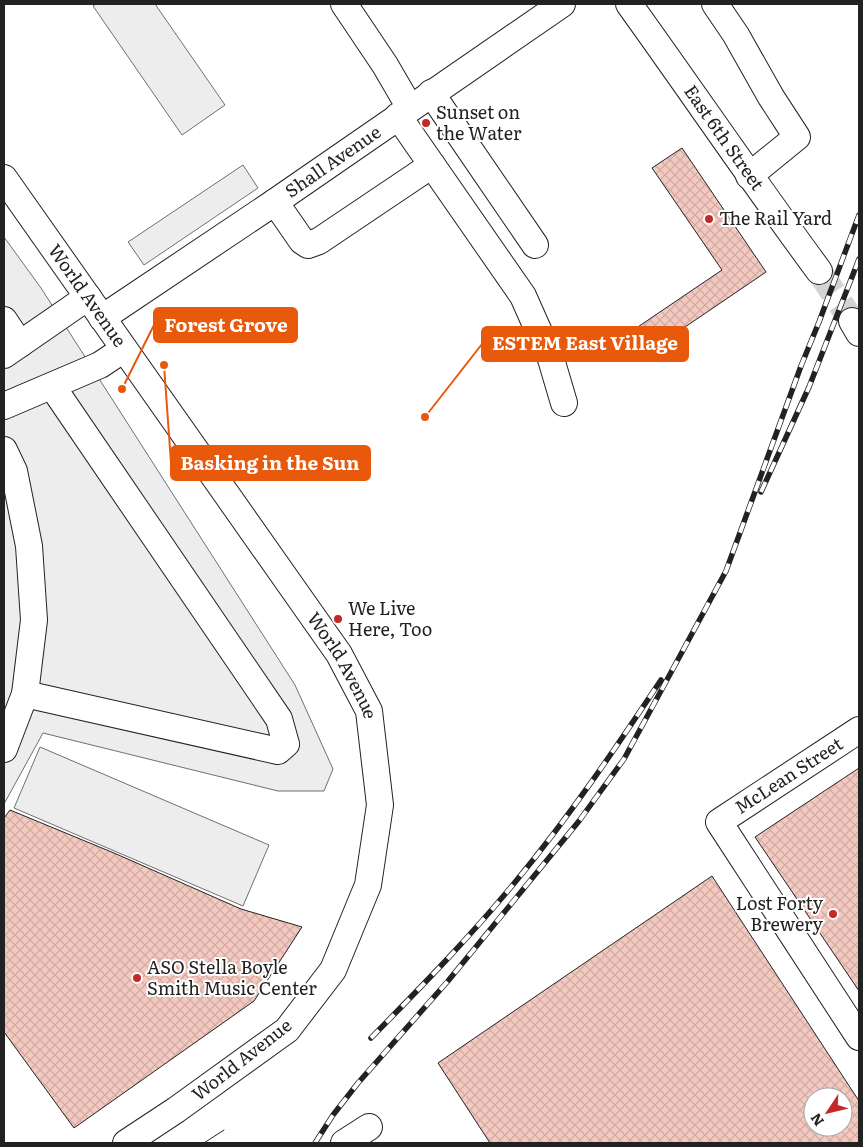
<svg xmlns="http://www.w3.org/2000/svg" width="863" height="1147" font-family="Literata,serif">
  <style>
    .parking { fill: #ededed; stroke: #6f6f6f }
    .building { fill: url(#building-cross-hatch); stroke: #222; fill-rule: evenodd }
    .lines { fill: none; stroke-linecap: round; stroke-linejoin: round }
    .minor-tunnel { stroke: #d3d3d3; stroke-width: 26; stroke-dasharray: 26 13; stroke-linecap: butt }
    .minor-casing { stroke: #222; stroke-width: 28 }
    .minor { stroke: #fff; stroke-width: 26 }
    .tram { stroke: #222; stroke-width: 1 }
    .rail-casing { stroke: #222; stroke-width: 5.5 }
    .rail { stroke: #fff; stroke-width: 4; stroke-dasharray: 11; stroke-linecap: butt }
    .poi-dot { fill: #c62828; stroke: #fff; stroke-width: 2 }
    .labels { text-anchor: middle; stroke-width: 4; stroke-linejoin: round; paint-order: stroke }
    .poi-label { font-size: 18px; fill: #222; stroke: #fff; text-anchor: start }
    .street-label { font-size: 18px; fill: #222; stroke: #fff }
    .leader { fill: none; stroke: #e8590c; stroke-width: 2 }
    .callout-dot { fill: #e8590c; stroke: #fff; stroke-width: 2 }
    .callout { fill: #e8590c; stroke: #e8590c; stroke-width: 2 }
    .callout-label { font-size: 19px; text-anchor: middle; font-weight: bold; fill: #fff }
  </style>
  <defs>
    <pattern id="building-cross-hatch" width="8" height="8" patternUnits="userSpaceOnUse" patternTransform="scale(1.25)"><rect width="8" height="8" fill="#f3c9c0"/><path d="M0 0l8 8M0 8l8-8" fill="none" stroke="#d0aca5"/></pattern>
  </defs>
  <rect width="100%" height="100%" fill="#fff"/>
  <path class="parking" d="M96,4H155L225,105L182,135L93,6Z
    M243,165L258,188L144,265L128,242Z
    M4,237L41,288L295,685L333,769L324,791H278L43,733L4,804Z
    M40,747L269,845L243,906L14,808Z"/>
  <path class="building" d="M682,148L766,272L635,361L620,339L722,270L652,168Z
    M859,768V991L755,837Z
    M10,810L114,853L241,909L302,927L254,1001L74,1128L4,1032V818Z
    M712,876L859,1101V1143H490L438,1063ZM813,1097H843V1127H813Z"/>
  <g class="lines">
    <path class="minor-tunnel" d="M819,271L852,321"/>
    <g class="minor-casing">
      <g id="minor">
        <path d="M344,4L385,65L410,108"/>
        <path id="s1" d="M629,4C693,93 754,183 819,271"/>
        <path d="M715,4L736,35L771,97L797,137L749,176"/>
        <path d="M431,93L535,245"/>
        <path d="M398,116L523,296L551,359L564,403"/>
        <path id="s2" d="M4,178L339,654L369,711L380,805L368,885L333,970L287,1030L176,1110L126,1143"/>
        <path d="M275,202L302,241L308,245L319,241L432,165"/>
        <path id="s3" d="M102,318L275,202L562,4"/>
        <path d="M4,320L20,344"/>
        <path d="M852,321L859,333"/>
        <path d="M4,355L88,297"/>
        <path d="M4,406L100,365L124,349"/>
        <path d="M4,450L14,471L29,546L34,620L25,694L4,749"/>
        <path d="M25,694L278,751L286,744L279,719L52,386"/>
        <path d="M859,730L719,822L859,1037"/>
        <path d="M344,1143L369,1127"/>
      </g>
    </g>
    <use href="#minor" class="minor"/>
    <path class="tram" d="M204,1143L224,1130"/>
    <g class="rail-casing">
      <path id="rail" d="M761,492L809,387L859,259
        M371,1038C421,987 471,936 516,881C569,817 615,749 661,680
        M315,1143L333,1115L358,1083L448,981L579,821L624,759L726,571L801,366L819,322L859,215"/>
    </g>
    <use href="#rail" class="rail"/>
  </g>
  <g class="poi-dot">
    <circle cx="426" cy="123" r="5"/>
    <circle cx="709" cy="219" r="5"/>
    <circle cx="338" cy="619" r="5"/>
    <circle cx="833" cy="914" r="5"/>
    <circle cx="137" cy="978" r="5"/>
  </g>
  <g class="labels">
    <g class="poi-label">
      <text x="436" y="119">Sunset on<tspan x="436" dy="21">the Water</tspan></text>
      <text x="719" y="225">The Rail Yard</text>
      <text x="348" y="615">We Live<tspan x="348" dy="21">Here, Too</tspan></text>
      <text x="823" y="910" text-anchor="end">Lost Forty<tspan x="823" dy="21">Brewery</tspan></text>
      <text x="147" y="974">ASO Stella Boyle<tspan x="147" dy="21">Smith Music Center</tspan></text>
    </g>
    <g class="street-label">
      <text dy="6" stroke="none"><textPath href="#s1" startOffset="164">East 6th Street</textPath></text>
      <text dy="6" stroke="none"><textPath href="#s3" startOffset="279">Shall Avenue</textPath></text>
      <text dy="6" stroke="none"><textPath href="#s2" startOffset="144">World Avenue</textPath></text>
      <text dy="6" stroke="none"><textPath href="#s2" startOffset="594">World Avenue</textPath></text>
      <text transform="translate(789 776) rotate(-33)" y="6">McLean Street</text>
      <text transform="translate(242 1060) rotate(-38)" y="6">World Avenue</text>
    </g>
  </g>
  <path class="leader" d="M122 389L154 325M425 417L482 344M164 365L171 463"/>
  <g class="callout-dot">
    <circle cx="122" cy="389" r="5"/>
    <circle cx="425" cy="417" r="5"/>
    <circle cx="164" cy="365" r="5"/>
  </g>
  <g class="callout">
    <rect x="154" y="308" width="143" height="34" rx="5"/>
    <rect x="482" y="327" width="206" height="34" rx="5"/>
    <rect x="171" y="446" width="199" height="34" rx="5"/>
  </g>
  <g class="callout-label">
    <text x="226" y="332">Forest Grove</text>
    <text x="585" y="350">ESTEM East Village</text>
    <text x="270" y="470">Basking in the Sun</text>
  </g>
  <rect width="863" height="1147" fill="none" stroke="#222222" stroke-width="10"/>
  <g transform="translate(828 1112) rotate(235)"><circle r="24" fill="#ffffff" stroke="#a7a7a7"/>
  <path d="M0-4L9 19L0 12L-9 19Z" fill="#c62828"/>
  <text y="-8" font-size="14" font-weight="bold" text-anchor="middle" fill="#222222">N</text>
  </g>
</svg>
